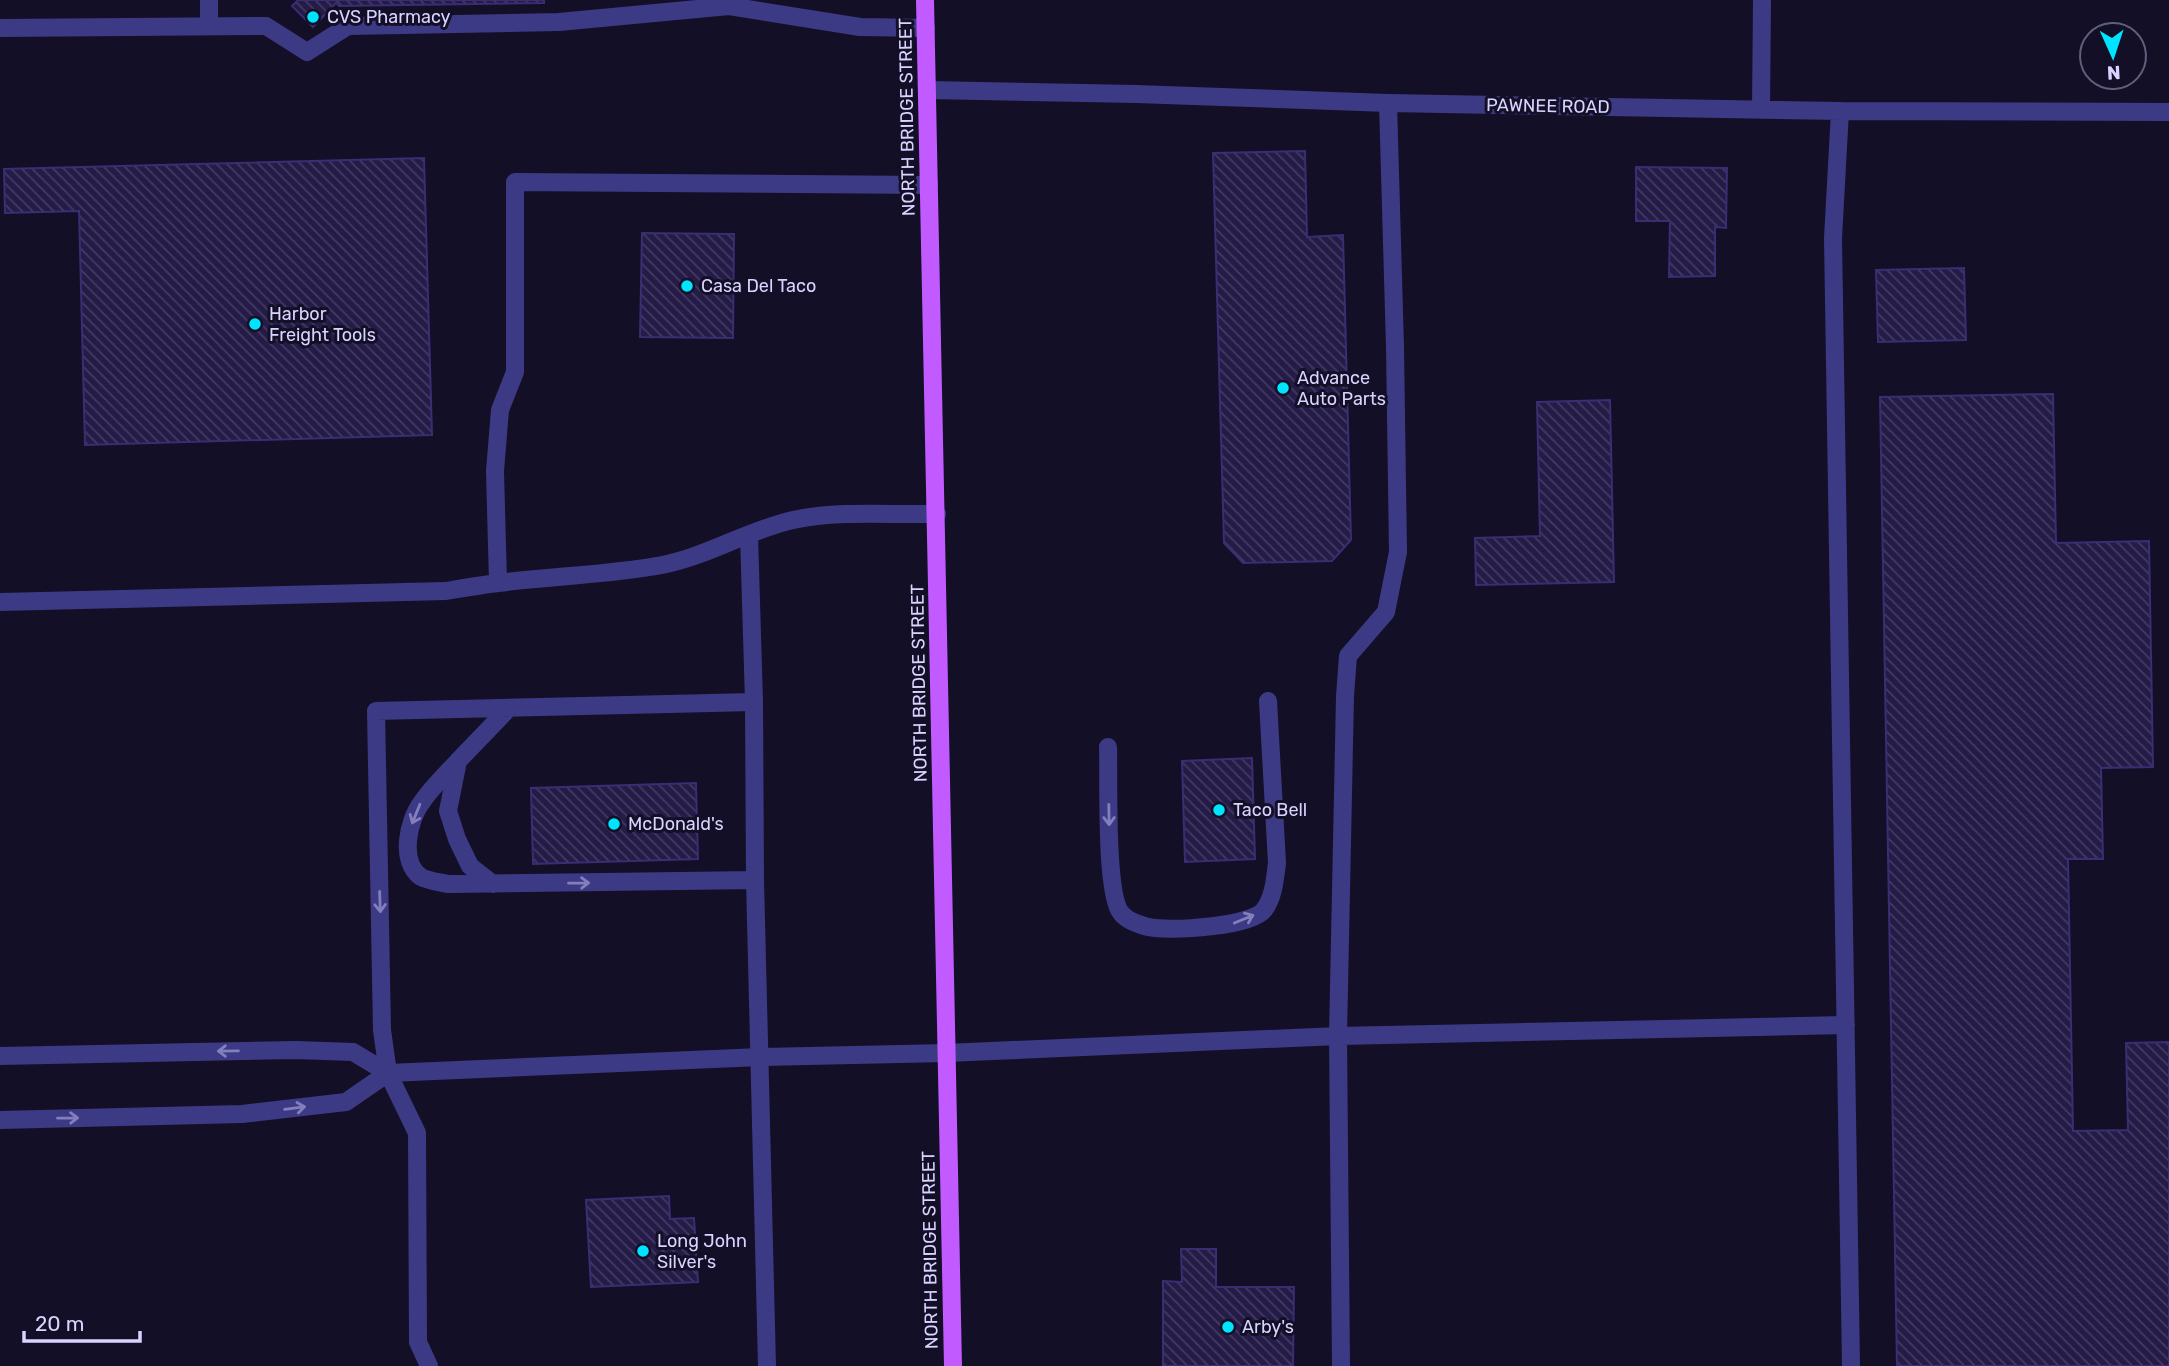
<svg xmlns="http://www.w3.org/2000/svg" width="2169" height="1366" font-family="Rubik,sans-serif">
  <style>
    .building { fill: url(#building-back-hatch); stroke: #3b2d73; stroke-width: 2 }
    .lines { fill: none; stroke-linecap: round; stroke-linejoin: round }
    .minor { stroke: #3d3a85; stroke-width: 18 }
    .major { stroke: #c25bff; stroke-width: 18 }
    .oneway { stroke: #837fbc }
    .poi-dot { fill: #00e5ff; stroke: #130f26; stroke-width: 2.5 }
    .labels { text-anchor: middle; stroke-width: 6; stroke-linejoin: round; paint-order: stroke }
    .poi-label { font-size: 18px; fill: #d9d4ff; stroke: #130f26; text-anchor: start }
    .street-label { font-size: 18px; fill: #d9d4ff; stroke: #130f26 }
  </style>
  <defs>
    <pattern id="building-back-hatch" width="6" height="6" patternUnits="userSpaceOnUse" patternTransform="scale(1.75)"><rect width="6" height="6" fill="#241b47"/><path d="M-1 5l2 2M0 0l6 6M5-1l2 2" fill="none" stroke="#433b63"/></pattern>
  </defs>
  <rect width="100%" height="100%" fill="#130f26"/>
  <path class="building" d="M298,0H544V3L339,6L336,3L313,27L292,6Z
    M1305,151L1307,237L1343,235L1351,540L1332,561L1243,563L1224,543L1213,153Z
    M424,158L432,435L85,445L79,211L5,213L4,169Z
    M1636,167L1727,168L1726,228L1715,227V276L1669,277L1670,221H1636Z
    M642,233L734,234L733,338L640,337Z
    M1964,268L1966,340L1878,342L1876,270Z
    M2053,394L2056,543L2149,541L2153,767L2101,768L2103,859H2068L2073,1131L2128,1130L2126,1043L2169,1042V1366H1897L1880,397Z
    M1610,400L1614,582L1476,585L1475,538L1540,536L1537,402Z
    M1252,758L1255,859L1185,862L1182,761Z
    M696,783L698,859L533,864L531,788Z
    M669,1196L670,1219L694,1218L698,1282L591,1287L586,1200Z
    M1181,1249H1216V1287H1294L1293,1366H1163V1281L1182,1282Z"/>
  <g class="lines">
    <path class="minor" d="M209,0V25
      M0,28L266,26L307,52L348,26L559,22L729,6L860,27L926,28
      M928,90L1136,94L1388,103L1840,111L2169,112
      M1761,110L1762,0
      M1840,111L1833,238L1851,1366
      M749,535L754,702L755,880L767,1366
      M498,583L495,471L500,410L515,372V182L929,185
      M0,602L446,591C463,588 481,585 498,583C553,576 608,575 662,565C708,556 748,530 793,520C839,510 890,515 937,514
      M1108,747C1109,778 1105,893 1121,913C1127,921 1144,927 1155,928C1177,930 1250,927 1264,910C1274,897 1275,878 1277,863L1268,701
      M458,761C446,774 432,787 422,802C408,820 399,862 421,877C428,881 440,882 448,884L755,880
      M493,884L470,866L457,839L448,811L458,761L509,708
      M0,1056L296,1050L353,1052L388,1073
      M0,1120L242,1114L346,1102L388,1073L761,1057L946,1053L1338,1036L1846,1025
      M429,1366L418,1342L417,1133L388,1073L382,1030L376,711L754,702
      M1341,1366L1338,1036L1345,696L1348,656L1386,612L1398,552L1395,347L1388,103"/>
    <path class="major" d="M925,0L953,1366"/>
  </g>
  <defs><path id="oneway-shaft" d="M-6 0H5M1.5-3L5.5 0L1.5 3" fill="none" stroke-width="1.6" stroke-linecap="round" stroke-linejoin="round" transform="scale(1.75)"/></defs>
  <g class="oneway">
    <use href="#oneway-shaft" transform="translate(416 814) rotate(112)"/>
    <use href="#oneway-shaft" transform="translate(1109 815) rotate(89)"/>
    <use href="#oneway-shaft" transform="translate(579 883) rotate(-1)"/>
    <use href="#oneway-shaft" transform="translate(380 902) rotate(88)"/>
    <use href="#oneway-shaft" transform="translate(1244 919) rotate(-22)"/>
    <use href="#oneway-shaft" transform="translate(228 1051) rotate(179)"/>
    <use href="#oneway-shaft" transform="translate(295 1108) rotate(-7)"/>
    <use href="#oneway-shaft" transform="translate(68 1118) rotate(-1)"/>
  </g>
  <g class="poi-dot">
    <circle cx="313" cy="17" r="7"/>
    <circle cx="687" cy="286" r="7"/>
    <circle cx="255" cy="324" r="7"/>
    <circle cx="1283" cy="388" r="7"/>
    <circle cx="1219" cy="810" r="7"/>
    <circle cx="614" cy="824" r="7"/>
    <circle cx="643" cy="1251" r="7"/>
    <circle cx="1228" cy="1327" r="7"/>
  </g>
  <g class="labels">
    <g class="poi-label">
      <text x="327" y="23">CVS Pharmacy</text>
      <text x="701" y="292">Casa Del Taco</text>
      <text x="269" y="320">Harbor<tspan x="269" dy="21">Freight Tools</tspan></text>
      <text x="1297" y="384">Advance<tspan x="1297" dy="21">Auto Parts</tspan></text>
      <text x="1233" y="816">Taco Bell</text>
      <text x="628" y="830">McDonald's</text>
      <text x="657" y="1247">Long John<tspan x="657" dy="21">Silver's</tspan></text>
      <text x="1242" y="1333">Arby's</text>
    </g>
    <g class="street-label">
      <text transform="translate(1548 106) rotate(1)" y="6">PAWNEE ROAD</text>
      <text transform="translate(907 117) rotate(-91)" y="6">NORTH BRIDGE STREET</text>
      <text transform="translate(919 683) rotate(-91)" y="6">NORTH BRIDGE STREET</text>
      <text transform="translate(930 1250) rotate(-91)" y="6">NORTH BRIDGE STREET</text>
    </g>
  </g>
  <g transform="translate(2113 56) rotate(177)"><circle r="33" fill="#130f26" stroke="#625e7d" stroke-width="2"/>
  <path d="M0-5L12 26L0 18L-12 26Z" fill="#00e5ff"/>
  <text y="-10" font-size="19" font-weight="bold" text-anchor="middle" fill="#d9d4ff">N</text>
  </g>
  <path d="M24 1331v10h116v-10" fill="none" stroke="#d9d4ff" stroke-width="3.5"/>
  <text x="35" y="1331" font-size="21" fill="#d9d4ff" stroke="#130f26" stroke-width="5" paint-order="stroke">20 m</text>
</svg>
